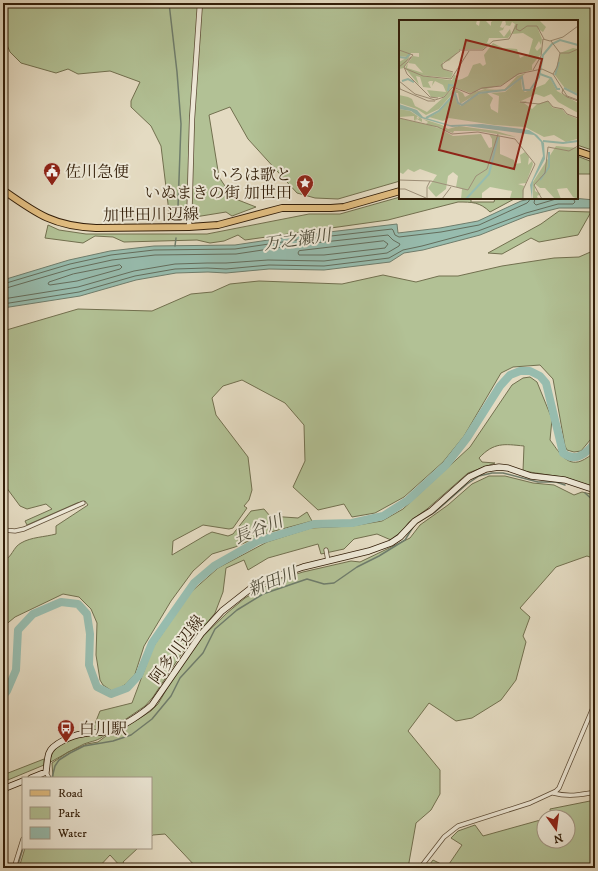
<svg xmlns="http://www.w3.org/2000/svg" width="598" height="871" font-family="'IM FELL DW Pica','Noto Serif JP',serif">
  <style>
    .green { fill: #b2c195; stroke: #72704f }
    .water { fill: #97bcae; stroke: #6f7d6c }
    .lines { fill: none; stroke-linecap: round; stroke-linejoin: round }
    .shore { stroke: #646d5c; stroke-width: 1 }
    .stream { stroke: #6f7d6c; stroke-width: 1.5 }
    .river { stroke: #97bcae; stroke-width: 8 }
    .minor-casing { stroke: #5e4d37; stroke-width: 5 }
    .tertiary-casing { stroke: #5e4d37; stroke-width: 6 }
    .secondary-casing { stroke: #321e09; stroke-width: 7 }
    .primary-casing { stroke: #321e09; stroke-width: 8 }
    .minor { stroke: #ede8d7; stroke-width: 3.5 }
    .tertiary { stroke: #ede8d7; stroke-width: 4.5 }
    .secondary { stroke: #ede8d7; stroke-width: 5.5 }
    .primary { stroke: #e2be81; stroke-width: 6 }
    .labels { text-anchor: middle; stroke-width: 4; stroke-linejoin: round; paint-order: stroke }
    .poi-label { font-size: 16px; fill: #321e09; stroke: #ede8d7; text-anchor: start }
    .street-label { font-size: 16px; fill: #321e09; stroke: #ede8d7 }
    .water-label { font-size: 17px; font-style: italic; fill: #504d3b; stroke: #ede8d7 }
    .inset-river { fill: none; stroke: #97bcae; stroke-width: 2 }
    .inset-road { fill: none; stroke: #9d8f78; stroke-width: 1 }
    .view { fill: #8f2418; fill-opacity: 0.15; stroke: #8f2418; stroke-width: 2 }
    .inset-edge { fill: none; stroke: #321e09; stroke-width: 2 }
  </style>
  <rect width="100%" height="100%" fill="#e4dbc2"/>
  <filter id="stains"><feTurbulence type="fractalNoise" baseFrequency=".005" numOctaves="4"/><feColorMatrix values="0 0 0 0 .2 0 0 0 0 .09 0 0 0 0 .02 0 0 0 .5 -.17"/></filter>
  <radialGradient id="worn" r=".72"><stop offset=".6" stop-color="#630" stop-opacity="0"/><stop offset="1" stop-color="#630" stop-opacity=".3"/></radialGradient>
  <path class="green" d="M3,3H595V151L577,145V21H400V181L338,199L315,198L297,193L248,139L230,107L209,115L219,177L233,198L256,207L232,216L226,212L195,217L169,212L161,146L151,126L131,107V101L140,82L110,71L78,74L68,69L56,73L21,63L10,52L3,36Z
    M577,156L595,163V178L590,174H577Z
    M400,197V198H471V202H494L495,198H516L490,212C480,202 472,202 458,202L388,220L245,240L238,235L224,241L210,243L197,240L124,242L113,237L95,236L83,243L45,238L48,225L59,230L86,234H207L309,214H340Z
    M559,211L591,212L578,235L539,242L531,238L502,254L488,253L541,224Z
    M595,250V434L581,451L574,452L567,450L565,446L553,379L540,365L513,367L501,373L464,436L443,462L404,497L375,513L352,517L344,504L318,510L293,487L305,461L304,425L285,403L242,380L223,386L212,398L216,415L248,457L252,490L249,500L244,506L247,508L233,528L229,529L203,525L173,541L172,555L206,535L212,532L228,536L233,534L251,511L264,509L270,516L298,518L307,512L312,521L267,533L235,547L212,554L193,571L171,601L144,646L135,674L126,684L118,689L112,691L103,685L100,680L96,655L97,623L91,609L79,597L63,594L15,617L3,627V561C12,558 13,547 21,543C31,537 45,537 56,534V526L88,505L85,501L77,503L27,525L25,521L52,509L46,504L27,509L20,506L3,483V331L78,309L152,311L191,294L212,292L230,284L259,281L342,284L383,275L416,282L439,276H458L502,266L554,258L579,257Z
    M530,377L537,382L552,419L550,440C558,450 566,467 581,461C586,459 591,455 595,452V488L562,477L523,471L524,446C504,444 494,442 479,458L482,462L495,463L468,473L427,509L409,522L403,530L391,540L377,534L354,539L344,549L321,554L318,544L268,558L248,570L244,560L226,568L223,592L215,613L182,653L153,697L145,706L126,719L109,728L92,731L100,711L132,703L153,647L191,592L218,568L267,542L311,528L352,526L382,521L403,509L470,447L512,385L523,378Z
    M489,476H505L533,483L554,485L574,495L582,492L595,495V559L587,556L556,567L520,608L530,617L523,636L526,642L516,680L501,700L472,718L456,721L429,703L408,731L440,770V794L431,810L416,823L408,868H197L165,834L153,835L151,837V778H53L52,763L68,752L87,744L98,742L106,736L127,726L151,711L158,704L182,663L198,641L227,613L245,598L277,580L303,572L351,561L360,562L410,538L420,525L448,505L472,484Z
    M105,735C98,741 92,741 84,744C72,750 61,756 49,763C54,737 83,736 105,735Z
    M44,759V765L3,782V775Z
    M595,800V868H427L433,860L447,867L462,845L451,838L458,831L475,825L483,836L544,819V841H568V817H551L550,809Z
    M25,848H138L123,862L125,866L122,868L110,855L98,868H19Z"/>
  <path class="water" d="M534,198H572L595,200V208H559L527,216L480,235L423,250L404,253L390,262L324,270L269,269L226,273L208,272L176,273L136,280L80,296L3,308V280L69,260L110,251L154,246L235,245L295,236L397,224L398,233L440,228L478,221L521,201Z"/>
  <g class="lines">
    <path class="shore" d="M535,198L534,203L536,205L556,199L568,198
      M384,241L388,244L385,248L324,255H299L298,253L299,251Z
      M120,265L122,267L120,269L77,281L50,285L48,284L49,282L73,274Z
      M3,284L70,264L111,255L154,250L235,249L296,240L392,229L393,230L395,235L399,237L441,232L479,225L527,203L529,201L530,198
      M3,289L71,269L112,260L155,255L236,254L296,245L388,235L393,240L400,244L399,246L387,253L324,261L268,260L226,263H207L175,264L134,271L78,287L3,299
      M3,304L79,292L135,276L175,269L207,268L226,269L269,265L324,266L389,258L403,250L422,246L478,231L526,213L558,204H573L575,202L573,198"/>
    <path class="stream" d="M169,3L177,72L181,124L178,207
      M175,246L176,238
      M585,493L595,502
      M52,778L55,766L59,760L70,753L84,746L113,741L131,735L152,719L171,696L180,678L203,653L215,629L237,610L263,594L307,579L324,584L334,583L357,567L379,556L405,540L415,524L435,512L467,484L479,476L492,473H503L538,482H556L565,485
      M17,868L23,848"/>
    <path class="river" d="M3,696L7,691L16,670L18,630L33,614L61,602L78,604L87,614L90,634L89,665L97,687L111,694L127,688L139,675L152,643L194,583L214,566L258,541L314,524L352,523L383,516L408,500L446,465L467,438L500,386L510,375L520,371H530L540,376L546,383L563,453C576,463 587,453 595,442"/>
    <g class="minor-casing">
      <path id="minor" d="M3,530L15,531L24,529L83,503
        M326,550L328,561
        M46,772L49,778
        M553,793C568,797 580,795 595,792
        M14,868L23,839
        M420,868L444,837L458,826L530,803L556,791L559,788L595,703"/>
    </g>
    <g class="tertiary-casing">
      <path id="tertiary" d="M189,227L192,119L200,3"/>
    </g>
    <g class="secondary-casing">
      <path id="secondary" d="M31,778L46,772C47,766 47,759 49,753C52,744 73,735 82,734C91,732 101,733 110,731C122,727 142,714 152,705L201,634L222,611L250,589L266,580L303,567L369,551L391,543L400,537L415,521L431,511L469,477L486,469L499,467L508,468L531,476L565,480L595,490
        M3,789L23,781"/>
    </g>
    <g class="primary-casing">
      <path id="primary" d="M577,151L595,157
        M3,190C37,214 53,226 96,228L189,227L218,225L282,208H331L344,207L400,191"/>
    </g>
    <use href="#minor" class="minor"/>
    <use href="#tertiary" class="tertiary"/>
    <use href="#secondary" class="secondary"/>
    <use href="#primary" class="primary"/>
  </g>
  <defs>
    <g id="civic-pin" transform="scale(0.9)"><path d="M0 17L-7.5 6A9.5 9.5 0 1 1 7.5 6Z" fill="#8f2418" stroke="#ede8d7"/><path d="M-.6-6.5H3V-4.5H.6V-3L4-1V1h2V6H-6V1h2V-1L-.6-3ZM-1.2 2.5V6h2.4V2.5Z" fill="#fff"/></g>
    <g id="sight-pin" transform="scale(0.9)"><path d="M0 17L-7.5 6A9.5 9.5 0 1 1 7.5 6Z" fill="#8f2418" stroke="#ede8d7"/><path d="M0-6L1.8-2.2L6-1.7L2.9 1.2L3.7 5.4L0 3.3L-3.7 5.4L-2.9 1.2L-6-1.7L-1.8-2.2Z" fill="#fff"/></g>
    <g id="bus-pin" transform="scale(0.9)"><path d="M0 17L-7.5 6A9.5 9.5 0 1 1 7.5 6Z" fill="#8f2418" stroke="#ede8d7"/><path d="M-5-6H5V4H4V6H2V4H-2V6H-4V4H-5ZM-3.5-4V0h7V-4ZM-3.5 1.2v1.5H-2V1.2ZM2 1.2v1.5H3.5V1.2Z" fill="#fff"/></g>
  </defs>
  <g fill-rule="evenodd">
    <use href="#civic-pin" x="52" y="171"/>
    <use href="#sight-pin" x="305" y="183"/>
    <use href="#bus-pin" x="66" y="728"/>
  </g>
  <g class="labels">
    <g class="poi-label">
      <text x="65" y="177">佐川急便</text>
      <text x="292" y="180" text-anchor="end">いろは歌と<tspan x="292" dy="18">いぬまきの街 加世田</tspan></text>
      <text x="79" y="734">白川駅</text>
    </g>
    <g class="street-label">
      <text transform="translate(151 214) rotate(-1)" y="6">加世田川辺線</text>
      <text transform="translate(176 649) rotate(-54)" y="6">阿多川辺線</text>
    </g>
    <g class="water-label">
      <text transform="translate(297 239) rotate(-8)" y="6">万之瀬川</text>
      <text transform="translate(258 529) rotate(-22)" y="6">長谷川</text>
      <text transform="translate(272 581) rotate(-22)" y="6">新田川</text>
    </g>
  </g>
  <g transform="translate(399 20)">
    <rect width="179" height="179" fill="#e4dbc2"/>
    <path d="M0,0H78L77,4L80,6L81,0H86L92,6V2L95,0H104L101,7L104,8L107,4L106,0H140L147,7L144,12L139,9L143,19L142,25L140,21L136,28L138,31L142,27V34L133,45V50L122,53L103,65L71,73L55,67L44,77H32L28,70L47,72L44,65L36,61L33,66L34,61H31L29,62L32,68L24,67L21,57L17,56L20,65L6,48L9,43L8,48L24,53L16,44L9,43L14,36L20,37V33H12L5,48L0,49V42L9,37L0,36ZM113,2L116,4L113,14L124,13L134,19L129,37L127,35L121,38L118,29L104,28L94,23L85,35L87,44L84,46L81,43L74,45L69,56L63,59L59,60L56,57L58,56L55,55L53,60H49L19,55L52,58L54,53L44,49V42L50,41L62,29H84L91,24L88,23L90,18H109L112,14L111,9L105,17L100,11L104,10L106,5L111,6ZM174,28L179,29V74L165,67L156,55L161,33ZM127,53L106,70L81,72L61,84L59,73H54L40,89L27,95L18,89L0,83V75L9,77L13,79L16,86L28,92L55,68L64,73L66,77L81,69L105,70L118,56ZM122,58L123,69L126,72L146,64L151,58L158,71L179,83V93L159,82L152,74L145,77L137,74L120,82L128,81L125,83L133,89L138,84L149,81L154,88L163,89L167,94L179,99L178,119L167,122L155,115L145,117L126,107L95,105L50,98L44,101L30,97L40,92L56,73L58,83L62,86L74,76L87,72L94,78L91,85L92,89L99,93L100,76L92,73L106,72ZM0,89L11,91L23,99V102L18,99L16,101L17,98L20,99L19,96L15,101V96L0,97ZM0,98L38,107L54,116L82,114L90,128L93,127V119L90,114L101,116V134L115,140L116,144L122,143L121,135L126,132L130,137L129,145L133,141L134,144L127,163L119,164L125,166L124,179L111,178L113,171L91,167L83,173V179H62L63,169L57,167L59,156L54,152L49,156L47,169L37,177L29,168L38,155L21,149L15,152L9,149L4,154L0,152ZM24,99L43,105L49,109L60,106L97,111L117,117L79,111H55L54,113L27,104L29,102ZM157,126L179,128V179L174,177L168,168L158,169L162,179H156L146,168H141L136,164V171L142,174L138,176L139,179H134V162Z" fill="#b2c195" fill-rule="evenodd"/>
    <path d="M0,84L18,90L24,97L51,105L83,104L130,110L138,115L145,123L146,139L134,161L133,179L131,165L144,136L142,122L135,115L67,106L53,107L22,98L12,91L0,89Z" fill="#97bcae"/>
    <path class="inset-river" d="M0,37L7,38L11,34M141,54L152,58L158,69H161M156,55L160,42M3,61L9,59L15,62M165,68L179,75M49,71L50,65L56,66M27,98L40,91L56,73L59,83L63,85L80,73L106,70L123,57L125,70H131L140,57L144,35L153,24L161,20L179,25M144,121L164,123L179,121M141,160L150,147V132M67,179L90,154L99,117"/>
    <path class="inset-road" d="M152,21L161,33L158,47L154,54M0,30L14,35L5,47L8,54L31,77L39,78M60,30H84L94,21L110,19L118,4L117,9L121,11L128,6H138L145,19M161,33H170L179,29M0,47L12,37M5,48L24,56L52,59L70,31M134,50L142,36L144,19L151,21L164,17L179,6M54,52L44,49L42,45L61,31M0,61L16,74L36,80L45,77L54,67L71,74L83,68L102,66L119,54L143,49L154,54L168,76L179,80M0,63L1,69L29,81H36M164,69L163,73L168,77L179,81M121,82L140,84L149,81L154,87L164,89L168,94L179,98M0,98L39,107L53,114L79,112L116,119L136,144L124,170V179M0,160L32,161L69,170L77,156L88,149L99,114M0,169H6L27,178M28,179V167L31,161M43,179L52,167M143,179L135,165L146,153L149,127L170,131L179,126"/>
    <path class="view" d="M67,20L143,39L115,149L40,130Z"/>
    <rect width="179" height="179" class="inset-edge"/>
  </g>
  <rect width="598" height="871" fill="none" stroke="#e4dbc2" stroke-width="16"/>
  <rect x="4" y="4" width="590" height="863" fill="none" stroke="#321e09" stroke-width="2"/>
  <rect x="8" y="8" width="582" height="855" fill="none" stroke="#321e09"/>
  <rect x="22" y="777" width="130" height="72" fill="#ede8d7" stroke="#a29785"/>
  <rect x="30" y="790" width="20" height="6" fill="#e2be81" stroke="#a29785"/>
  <text x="58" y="797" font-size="12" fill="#321e09">Road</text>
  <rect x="30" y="807" width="20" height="12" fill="#b2c195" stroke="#a29785"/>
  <text x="58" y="817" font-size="12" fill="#321e09">Park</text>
  <rect x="30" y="827" width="20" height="12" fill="#97bcae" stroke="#a29785"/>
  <text x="58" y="837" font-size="12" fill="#321e09">Water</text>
  <g transform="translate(556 829) rotate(166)"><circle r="19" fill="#ede8d7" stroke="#a29785"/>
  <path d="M0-3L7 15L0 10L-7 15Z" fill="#8f2418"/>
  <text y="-6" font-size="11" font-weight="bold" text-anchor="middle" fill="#321e09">N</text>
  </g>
  <rect width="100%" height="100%" filter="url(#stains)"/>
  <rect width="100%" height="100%" fill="url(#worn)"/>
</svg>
